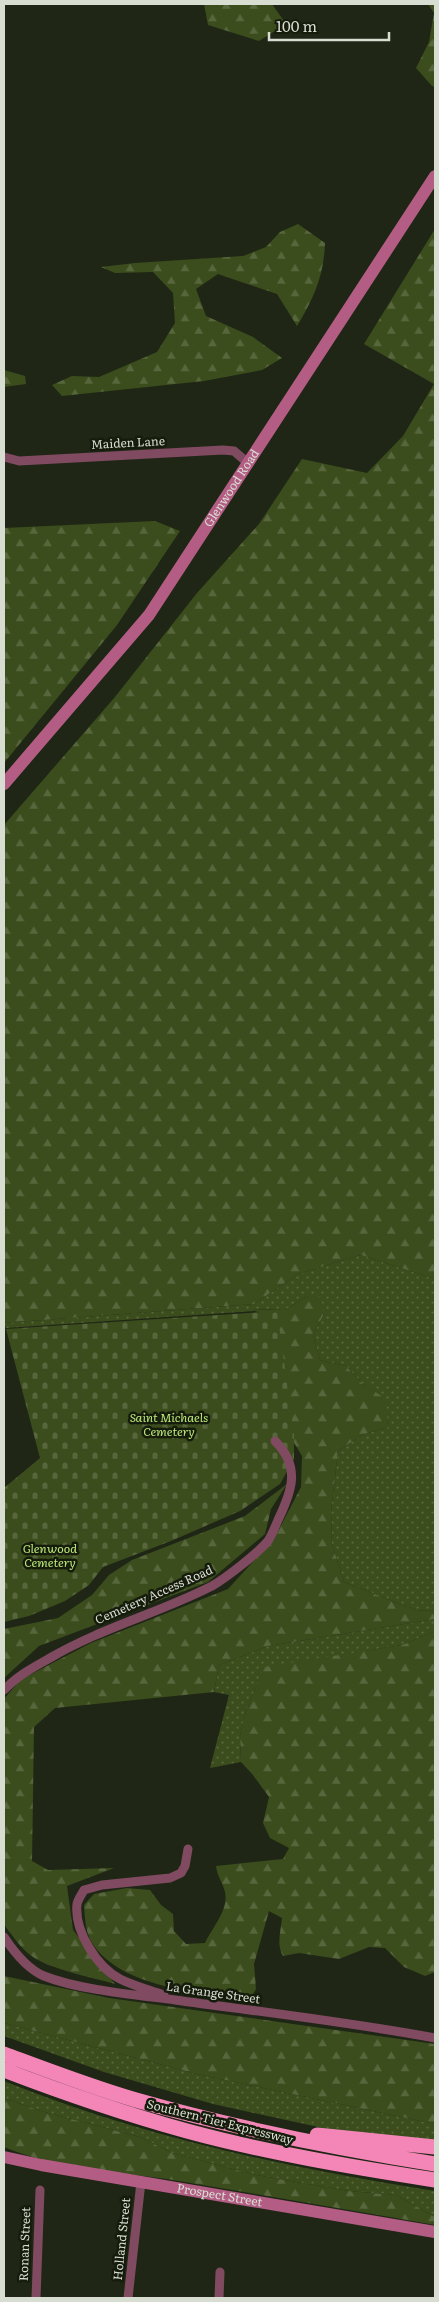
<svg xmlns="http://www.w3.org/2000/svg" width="439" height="2302" font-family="Literata,serif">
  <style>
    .grass { fill: url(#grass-dots) }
    .forest { fill: url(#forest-firs) }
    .cemetery { fill: url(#cemetery-stones) }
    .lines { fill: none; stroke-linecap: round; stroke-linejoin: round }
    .street { stroke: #804a61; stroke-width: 9 }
    .secondary { stroke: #b45d84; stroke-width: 12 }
    .highway { stroke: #f386b6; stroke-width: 15 }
    .labels { text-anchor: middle; stroke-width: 5; stroke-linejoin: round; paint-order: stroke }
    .street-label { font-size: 12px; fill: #d8ddd2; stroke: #161c0c }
    .park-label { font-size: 12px; font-style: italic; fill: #bbe777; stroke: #161c0c }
  </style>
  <defs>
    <pattern id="grass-dots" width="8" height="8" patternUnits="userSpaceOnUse" patternTransform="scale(1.25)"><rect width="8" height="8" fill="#3b4d1c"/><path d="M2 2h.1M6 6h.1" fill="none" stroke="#57663c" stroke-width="1.8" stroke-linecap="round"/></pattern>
    <pattern id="forest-firs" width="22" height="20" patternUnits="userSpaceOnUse" patternTransform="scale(1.25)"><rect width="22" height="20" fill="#3b4d1c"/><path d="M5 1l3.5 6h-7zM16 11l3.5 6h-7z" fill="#57663c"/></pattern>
    <pattern id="cemetery-stones" width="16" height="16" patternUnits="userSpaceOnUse" patternTransform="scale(1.25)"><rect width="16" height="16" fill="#3b4d1c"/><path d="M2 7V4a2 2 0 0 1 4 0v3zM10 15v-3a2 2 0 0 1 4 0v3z" fill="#57663c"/></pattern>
  </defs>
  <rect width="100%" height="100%" fill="#1f2615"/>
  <path class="grass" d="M361,1255L435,1279V1611L416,1610L344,1582L332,1544L331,1512L338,1451L362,1435L388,1427L385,1399L362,1383L346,1366L320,1360L313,1335L324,1314L308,1296L285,1310L251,1309L255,1311L6,1328L4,1323L254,1304L298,1274Z
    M435,1619V1631L402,1645L264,1668L246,1711L240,1735L241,1762L210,1768L229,1695L214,1692L219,1665L268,1646Z
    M4,2023L197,2074L435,2124V2141L332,2130L213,2104L104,2072L4,2036Z
    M4,2081C142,2137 288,2168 435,2191V2217L396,2195L349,2191L256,2175L172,2153L140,2137L41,2111L4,2098Z"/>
  <path class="forest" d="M204,4H272L286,24L259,41L208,25Z
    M428,4H435V87L432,86L416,68L429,42L434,13Z
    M298,224L325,243C324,275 314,298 297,326L277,294L218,274L196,289L206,316L253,337L282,358L262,370L204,381L62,396L52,385L72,376L99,377L157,352L175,323L173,293L153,272L115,273L101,267L135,263L243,256L266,247L280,232Z
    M435,229V1279L361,1255L298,1274L254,1304L4,1323V825L115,697L197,593L259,524L302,459L367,473L403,436L434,384L364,344Z
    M4,370L25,376L26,384L4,387Z
    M155,521L180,531L117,625L4,763V528Z
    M308,1296H321L324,1314L313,1335L320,1360L346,1366L362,1383L386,1399L388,1427L362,1435L338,1451L331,1512L332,1544L344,1582L416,1610L435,1611V1619L268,1646L219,1665L214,1692L55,1708L34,1727L32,1861L48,1870L114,1868L67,1886L73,1930L115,1984C94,1978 50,1969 33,1957C21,1949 12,1935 4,1924V1699L20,1680L91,1643L228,1589L274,1539L301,1487L302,1456L285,1428L265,1314L248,1309L285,1310Z
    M287,1484L271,1509L265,1534L208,1582L39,1646L4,1678V1629L58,1618L92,1595L109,1575L132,1560L245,1516Z
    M435,1631V1972L425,1976L404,1967L385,1948L369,1947L339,1959L299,1953L283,1956C276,1945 281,1930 282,1918L269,1911L254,1964L256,1989L250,2000C201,1993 121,1988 92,1943C85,1932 85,1917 84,1905L94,1894L127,1888L150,1890L161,1905L173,1914L174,1931L186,1944L205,1943C212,1928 229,1910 225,1892C223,1883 217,1876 216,1866L283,1859L289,1848L270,1838L263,1823L269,1797L253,1775L241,1762L240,1735L246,1711L264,1667L402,1645Z
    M4,1976L109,1998L435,2044V2124L197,2074L4,2023Z
    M4,2098L41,2111L140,2137L172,2153L256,2175L349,2191L396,2195L435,2217V2225C346,2209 256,2194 167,2179C116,2172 50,2167 4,2147Z"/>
  <path class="cemetery" d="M277,1311L294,1435V1459L280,1484L240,1511L171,1541L103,1567L89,1585L65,1601L29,1616L4,1622V1488L40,1458L6,1329Z"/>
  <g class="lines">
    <path class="street" d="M4,457L19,461L223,450L234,451L249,464
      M4,1690C17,1676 32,1668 50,1658C101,1628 159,1613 212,1586C226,1578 258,1553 268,1541C272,1535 275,1527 278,1520C292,1491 301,1467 275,1441
      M4,1937C14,1952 27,1969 44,1976C79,1990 137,1995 175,2000C262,2012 349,2022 435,2038
      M164,1995C150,1990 134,1986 120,1979C97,1967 74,1931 77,1904C78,1899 82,1894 84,1890L102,1885L170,1878L181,1873L185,1866L188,1849
      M36,2298L40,2190
      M128,2298L141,2182
      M219,2298L220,2272"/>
    <g class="secondary">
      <path id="s1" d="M4,784L149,615L435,176"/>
      <path id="s2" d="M4,2157L41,2165L435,2232"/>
    </g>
    <path class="highway" d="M4,2054C47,2070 91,2087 136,2100C234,2128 334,2148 435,2164
      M4,2070C64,2093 125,2114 187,2131C268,2153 352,2167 435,2180
      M317,2135L435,2147"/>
  </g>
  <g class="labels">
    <g class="street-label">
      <text transform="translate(128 443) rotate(-3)" y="4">Maiden Lane</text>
      <text dy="4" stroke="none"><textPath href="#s1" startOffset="374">Glenwood Road</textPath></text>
      <text transform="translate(154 1595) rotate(-24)" y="4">Cemetery Access Road</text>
      <text transform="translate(213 1993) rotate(8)" y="4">La Grange Street</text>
      <text transform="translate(220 2122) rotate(14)" y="4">Southern Tier Expressway</text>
      <text dy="4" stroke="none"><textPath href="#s2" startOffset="219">Prospect Street</textPath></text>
      <text transform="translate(122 2239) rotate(-84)" y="4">Holland Street</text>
      <text transform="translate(25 2244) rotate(-88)" y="4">Ronan Street</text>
    </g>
    <g class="park-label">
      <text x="169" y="1422">Saint Michaels<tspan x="169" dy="14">Cemetery</tspan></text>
      <text x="50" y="1553">Glenwood<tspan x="50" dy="14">Cemetery</tspan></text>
    </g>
  </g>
  <rect width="439" height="2302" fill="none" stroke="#d8ddd2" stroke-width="10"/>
  <path d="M269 32v8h120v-8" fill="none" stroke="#d8ddd2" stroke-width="2.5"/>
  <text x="276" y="32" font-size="15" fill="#d8ddd2" stroke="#161c0c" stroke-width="4" paint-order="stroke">100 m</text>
</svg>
